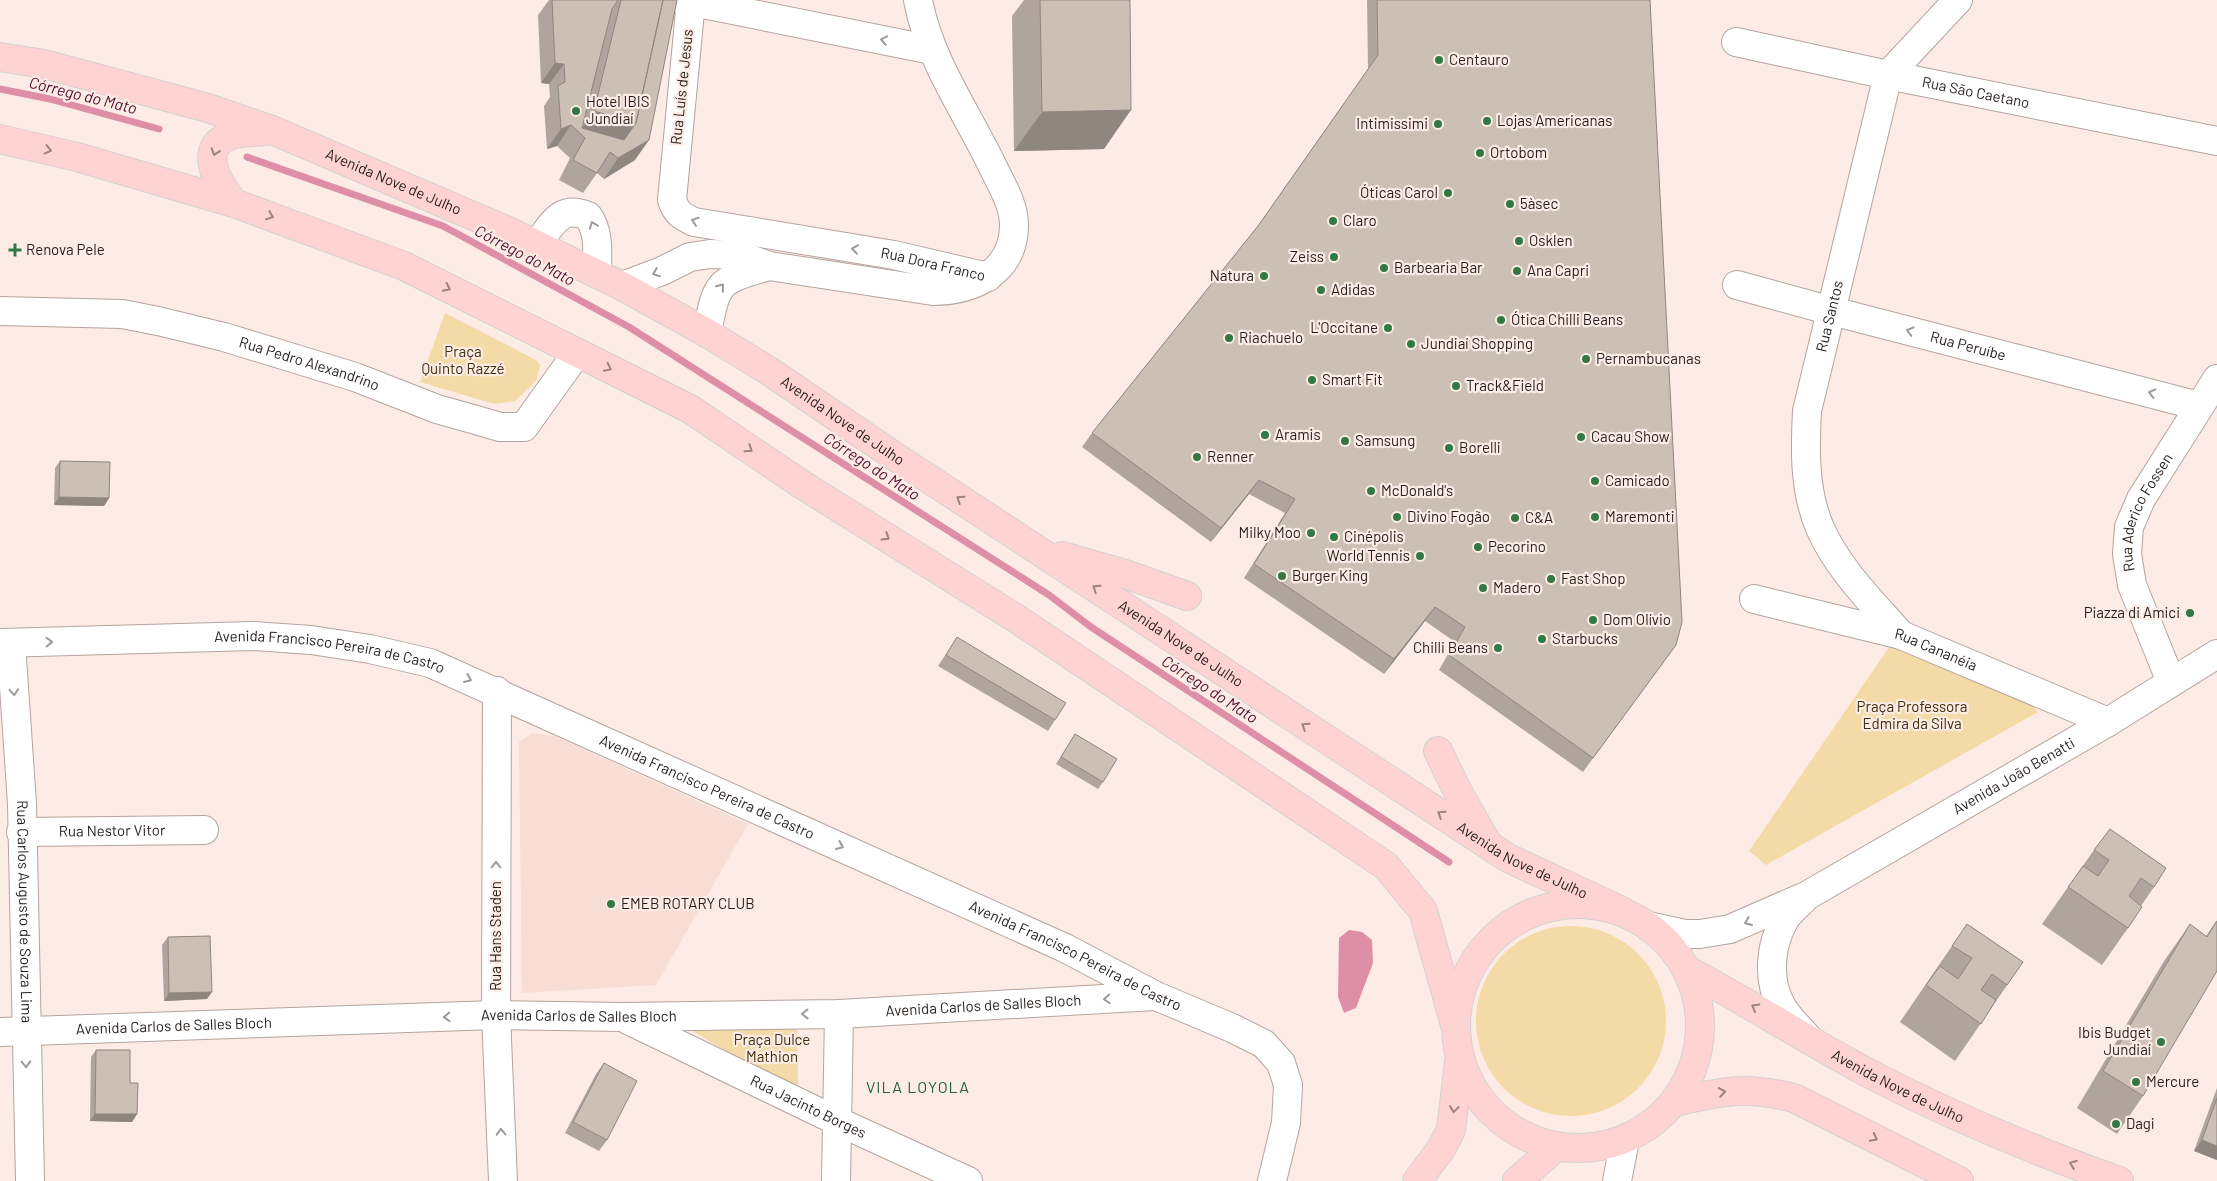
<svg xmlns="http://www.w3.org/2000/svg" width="2217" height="1181" font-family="Barlow,sans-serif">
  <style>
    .built { fill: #f7ddd4 }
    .green { fill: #f3daa6 }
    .water { fill: #de8ea7 }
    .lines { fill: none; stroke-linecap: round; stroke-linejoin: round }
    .stream { stroke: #de8ea7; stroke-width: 7 }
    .minor-casing { stroke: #b4a49e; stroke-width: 30 }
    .major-casing { stroke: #d3d2d2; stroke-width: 30 }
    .minor { stroke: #fff; stroke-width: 28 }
    .major { stroke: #fed3d2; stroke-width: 28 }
    .wall { fill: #afa59c }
    .shaded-wall { fill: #8f867f }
    .building { fill: #ccc0b5; stroke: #8f867f }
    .oneway { stroke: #9d9a99 }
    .oneway2 { stroke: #9c8280 }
    .poi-dot { fill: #317844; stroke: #fdece5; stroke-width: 2 }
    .labels { text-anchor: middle; stroke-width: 4.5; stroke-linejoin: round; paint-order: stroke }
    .poi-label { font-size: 15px; fill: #251f1c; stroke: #fdece5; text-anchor: start }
    .street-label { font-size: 15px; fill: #251f1c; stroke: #fdece5 }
    .park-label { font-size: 15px; fill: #3f300f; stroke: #fdece5 }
    .water-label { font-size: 16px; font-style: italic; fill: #550e2e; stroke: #fdece5 }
    .neighbourhood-label { font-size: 16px; letter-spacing: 1px; fill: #226435; stroke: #fdece5 }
  </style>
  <rect width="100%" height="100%" fill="#fdece5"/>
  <path class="built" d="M533,733L554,736L748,824L656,985L522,993L519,742Z"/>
  <path class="green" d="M445,313L536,360L540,365L536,381L515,401L494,404L420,382Z
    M1890,646L2023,694L2038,712L1766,865L1749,851Z
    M1476 1021a95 95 0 1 1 190 0a95 95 0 1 1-190 0Z
    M797,1021L798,1094L691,1030Z"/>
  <path class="water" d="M1349,930L1362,932L1372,940L1373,963L1356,1008L1344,1013L1338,997L1339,938Z"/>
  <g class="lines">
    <path class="stream" d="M0,89L50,99L159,129
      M247,157L443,226L629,327L1049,595L1091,627L1449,862"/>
    <g class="minor-casing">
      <g id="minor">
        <path d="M683,0L932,50"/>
        <path id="s1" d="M691,1L672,200C676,213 682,216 694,222L894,255L988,277"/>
        <path id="s2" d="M1736,42L1888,75L2217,141"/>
        <path d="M537,244C553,224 560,204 588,216C600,233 597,253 597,273"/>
        <path id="s3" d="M1737,285L1832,311L2199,406"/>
        <path d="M622,286L662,271L690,257L710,254L739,255L769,266L933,291C973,291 1014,272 1014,225C1014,204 1001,184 992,165C966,111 929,60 918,0"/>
        <path id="s4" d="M0,311L122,314L158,321L224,337L355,377L437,409L476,420L500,427H524L577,353"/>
        <path d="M707,333C717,280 718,281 769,266"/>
        <path id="s5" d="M1754,599L1901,635L2108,722"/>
        <path id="s6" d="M1901,635C1872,602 1838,569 1820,528C1804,491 1805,450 1807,411L1888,75L1958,0"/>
        <path id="s7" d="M0,643L253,636L311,640L370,649L430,663L1065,948L1156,996L1232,1028L1264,1044L1281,1063L1288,1085L1286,1123L1272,1181"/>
        <path id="s8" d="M11,643L22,804L30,1181"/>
        <path id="s9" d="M2171,682L2132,585L2127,554L2129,527L2141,499L2217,379"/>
        <path d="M497,691L496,1015L503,1181"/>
        <path id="s10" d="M21,832L204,830"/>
        <path d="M1803,900C1797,906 1789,912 1785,919C1770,944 1767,980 1781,1005C1787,1017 1799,1027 1808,1038"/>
        <path id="s11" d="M1648,926L1685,934H1700L1730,929L1808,895L2108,722L2217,654"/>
        <path id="s12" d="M628,1020L837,1121L968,1181"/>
        <path id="s13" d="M0,1032L496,1015L623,1017L839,1014L1155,996"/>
        <path d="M836,1181L839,1014"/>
        <path d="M1617,1181L1625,1140"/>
      </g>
    </g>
    <g class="major-casing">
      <g id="major">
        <path id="s14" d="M0,57L44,64L208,108L272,130L506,230L622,286L707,333L769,371L894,456L1508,858L1622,911"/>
        <path d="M0,139L77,157L234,203L404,266L690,409L801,484L1017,619L1386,866L1423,911L1455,1025"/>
        <path d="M234,203C217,183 195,145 234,134C244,132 256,132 265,131"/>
        <path d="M1062,556L1125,574L1187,596"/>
        <path d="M1438,751L1459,794L1486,841"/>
        <circle cx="1578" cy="1026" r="122"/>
        <path id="s15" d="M1687,970C1750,1003 1809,1042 1872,1075C1951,1116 2035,1151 2119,1181"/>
        <path d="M1675,1102C1722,1091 1746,1086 1794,1098L1959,1181"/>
        <path d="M1417,1181L1441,1149L1451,1130L1459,1062"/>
        <path d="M1517,1181L1555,1148"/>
      </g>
    </g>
    <use href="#minor" class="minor"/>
    <use href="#major" class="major"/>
  </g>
  <path class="wall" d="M549,0H677L635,160L604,179L597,173L583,193L559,180L570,158L557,146L547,149L544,106L550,97L549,84L541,83L538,15Z
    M1024,0H1130L1104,149L1014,151L1012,16Z
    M1367,0H1650L1676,645L1583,772L1439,670L1455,642L1425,621L1384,674L1244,578L1285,513L1249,494L1211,542L1082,447L1092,433L1258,226L1368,69Z
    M60,461L109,498L104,506L54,505L55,468Z
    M957,637L1055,720L1048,731L938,666Z
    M1075,734L1103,782L1098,789L1056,764Z
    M2110,829L2154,887L2141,906L2128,928L2102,965L2042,924L2094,850Z
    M2217,920L2143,1096L2117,1134L2077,1108L2164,961L2190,924L2206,936Z
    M1967,924L2023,962L1955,1061L1900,1022Z
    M168,937L207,999L164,1001L162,945Z
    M96,1050L137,1114L132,1122L90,1121L91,1057Z
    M604,1063L607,1140L599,1151L565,1133L596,1074Z
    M2217,1088V1160L2194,1151Z"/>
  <path class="shaded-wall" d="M555,63L564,64L549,84L541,83Z
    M1131,110L1104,149L1014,151L1042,112Z
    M594,111L636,123L613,155L585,138L579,132Z
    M571,125L557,146L547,149L561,129Z
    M649,140L635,160L604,179L618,158Z
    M1259,480L1249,494L1211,542L1221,528Z
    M59,497L109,498L104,506L54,505Z
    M1435,607L1425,621L1384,674L1394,659Z
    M212,992L207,999L164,1001L169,993Z
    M95,1114H137L132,1122L90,1121Z
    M2202,1140L2217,1146V1160L2194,1151Z"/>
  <path class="building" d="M552,0H618L612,9L582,128L624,140L636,123L663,0H677L649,140L618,158L610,152L597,173L573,160L585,138L571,125L561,129L558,86L565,82L564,64L555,63Z
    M621,0H663L636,123L594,111Z
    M1040,0H1130L1131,110L1042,112Z
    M1377,0H1650L1682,622L1676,645L1593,758L1449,655L1465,627L1435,607L1394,659L1254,564L1295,499L1259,480L1221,528L1092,433L1258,226L1378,55Z
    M60,461L110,462L109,498L59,497Z
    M957,637L1066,703L1055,720L946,655Z
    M1075,734L1117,759L1103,782L1061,757Z
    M2110,829L2166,868L2154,887L2141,878L2129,896L2142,907L2128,928L2068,887L2083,866L2098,876L2109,860L2094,850Z
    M2217,921V971L2143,1096L2103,1071L2190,924L2207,937Z
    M1967,924L2023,962L2007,985L1992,974L1981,990L1996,1000L1981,1024L1926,985L1940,966L1958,979L1972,958L1952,946Z
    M210,936L212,992L169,993L168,937Z
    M96,1050H130V1083H138L137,1114H95Z
    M604,1063L637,1081L607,1140L573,1122Z
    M2217,1098V1146L2202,1140Z"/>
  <defs><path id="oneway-chevron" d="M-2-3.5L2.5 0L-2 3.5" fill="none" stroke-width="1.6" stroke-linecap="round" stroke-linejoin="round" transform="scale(1.25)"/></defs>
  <g class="oneway">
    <use href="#oneway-chevron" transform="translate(884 40) rotate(-169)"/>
    <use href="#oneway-chevron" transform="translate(695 221) rotate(-162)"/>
    <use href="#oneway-chevron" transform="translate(593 225) rotate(-111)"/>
    <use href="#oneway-chevron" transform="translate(855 249) rotate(-172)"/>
    <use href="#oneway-chevron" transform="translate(656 273) rotate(159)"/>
    <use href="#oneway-chevron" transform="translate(721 287) rotate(-51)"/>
    <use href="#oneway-chevron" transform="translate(1910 331) rotate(-166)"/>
    <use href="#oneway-chevron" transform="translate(2152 393) rotate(-166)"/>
    <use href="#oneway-chevron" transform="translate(49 642) rotate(-2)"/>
    <use href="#oneway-chevron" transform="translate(468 679) rotate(23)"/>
    <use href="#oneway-chevron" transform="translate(14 692) rotate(86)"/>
    <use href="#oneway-chevron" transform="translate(840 846) rotate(24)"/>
    <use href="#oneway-chevron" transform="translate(496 865) rotate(-90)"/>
    <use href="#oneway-chevron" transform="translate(1748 922) rotate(157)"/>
    <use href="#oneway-chevron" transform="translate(1107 999) rotate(177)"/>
    <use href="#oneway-chevron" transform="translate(805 1014) rotate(179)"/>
    <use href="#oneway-chevron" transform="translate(447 1017) rotate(178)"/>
    <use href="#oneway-chevron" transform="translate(26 1064) rotate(88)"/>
    <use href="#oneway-chevron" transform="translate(501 1132) rotate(-92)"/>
  </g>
  <g class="oneway2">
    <use href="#oneway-chevron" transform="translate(48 150) rotate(13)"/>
    <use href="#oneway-chevron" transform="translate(215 152) rotate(109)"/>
    <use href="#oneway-chevron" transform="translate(270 216) rotate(21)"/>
    <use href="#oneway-chevron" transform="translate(447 288) rotate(26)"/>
    <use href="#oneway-chevron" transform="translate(608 368) rotate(26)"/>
    <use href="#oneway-chevron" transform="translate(749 449) rotate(34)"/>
    <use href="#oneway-chevron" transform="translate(960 499) rotate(-147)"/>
    <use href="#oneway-chevron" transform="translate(886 537) rotate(32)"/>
    <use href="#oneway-chevron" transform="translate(1096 588) rotate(-146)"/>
    <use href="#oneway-chevron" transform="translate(1305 726) rotate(-147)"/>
    <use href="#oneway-chevron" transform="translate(1441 814) rotate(-147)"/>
    <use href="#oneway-chevron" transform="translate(1755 1007) rotate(-150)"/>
    <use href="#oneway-chevron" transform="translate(1722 1092) rotate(-10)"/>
    <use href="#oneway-chevron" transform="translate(1454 1109) rotate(97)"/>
    <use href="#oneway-chevron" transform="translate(1874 1138) rotate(27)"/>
    <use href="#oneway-chevron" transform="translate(2073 1164) rotate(-159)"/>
  </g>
  <g class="poi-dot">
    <circle cx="1439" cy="60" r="5"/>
    <circle cx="576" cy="111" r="5"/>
    <circle cx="1487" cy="121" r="5"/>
    <circle cx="1438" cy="124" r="5"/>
    <circle cx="1480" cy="153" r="5"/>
    <circle cx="1448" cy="193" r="5"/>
    <circle cx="1510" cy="204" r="5"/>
    <circle cx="1333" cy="221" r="5"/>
    <circle cx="1519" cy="241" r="5"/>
    <path d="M12.5 242.5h5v5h5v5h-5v5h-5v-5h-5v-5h5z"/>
    <circle cx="1334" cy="257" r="5"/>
    <circle cx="1384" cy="268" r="5"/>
    <circle cx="1517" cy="271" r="5"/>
    <circle cx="1264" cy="276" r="5"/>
    <circle cx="1321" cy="290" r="5"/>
    <circle cx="1501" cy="320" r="5"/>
    <circle cx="1388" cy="328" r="5"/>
    <circle cx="1229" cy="338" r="5"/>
    <circle cx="1411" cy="344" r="5"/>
    <circle cx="1586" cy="359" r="5"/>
    <circle cx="1312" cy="380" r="5"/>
    <circle cx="1456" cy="386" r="5"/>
    <circle cx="1265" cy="435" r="5"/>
    <circle cx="1581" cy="437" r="5"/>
    <circle cx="1345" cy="441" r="5"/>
    <circle cx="1449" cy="448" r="5"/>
    <circle cx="1197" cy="457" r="5"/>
    <circle cx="1595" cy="481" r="5"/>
    <circle cx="1371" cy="491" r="5"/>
    <circle cx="1397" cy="517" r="5"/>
    <circle cx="1595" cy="517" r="5"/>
    <circle cx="1515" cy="518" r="5"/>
    <circle cx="1311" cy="533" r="5"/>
    <circle cx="1334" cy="537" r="5"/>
    <circle cx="1478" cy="547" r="5"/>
    <circle cx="1420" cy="556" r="5"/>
    <circle cx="1282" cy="576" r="5"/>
    <circle cx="1551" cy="579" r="5"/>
    <circle cx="1483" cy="588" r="5"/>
    <circle cx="2190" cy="613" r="5"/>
    <circle cx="1593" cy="620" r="5"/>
    <circle cx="1542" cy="639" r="5"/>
    <circle cx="1498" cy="648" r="5"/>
    <circle cx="611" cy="904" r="5"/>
    <circle cx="2161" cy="1042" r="5"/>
    <circle cx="2136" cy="1082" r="5"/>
    <circle cx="2116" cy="1124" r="5"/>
  </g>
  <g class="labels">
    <g class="poi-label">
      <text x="1449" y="65">Centauro</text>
      <text x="586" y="107">Hotel IBIS<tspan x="586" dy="17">Jundiaí</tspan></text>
      <text x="1497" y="126">Lojas Americanas</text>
      <text x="1428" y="129" text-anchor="end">Intimissimi</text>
      <text x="1490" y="158">Ortobom</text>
      <text x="1438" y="198" text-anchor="end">Óticas Carol</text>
      <text x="1520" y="209">5àsec</text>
      <text x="1343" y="226">Claro</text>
      <text x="1529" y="246">Osklen</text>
      <text x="26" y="255">Renova Pele</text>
      <text x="1324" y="262" text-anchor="end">Zeiss</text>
      <text x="1394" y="273">Barbearia Bar</text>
      <text x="1527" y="276">Ana Capri</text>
      <text x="1254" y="281" text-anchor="end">Natura</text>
      <text x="1331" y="295">Adidas</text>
      <text x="1511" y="325">Ótica Chilli Beans</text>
      <text x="1378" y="333" text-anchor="end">L'Occitane</text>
      <text x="1239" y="343">Riachuelo</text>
      <text x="1421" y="349">Jundiaí Shopping</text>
      <text x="1596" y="364">Pernambucanas</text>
      <text x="1322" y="385">Smart Fit</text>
      <text x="1466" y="391">Track&amp;Field</text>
      <text x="1275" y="440">Aramis</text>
      <text x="1591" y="442">Cacau Show</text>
      <text x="1355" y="446">Samsung</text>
      <text x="1459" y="453">Borelli</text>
      <text x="1207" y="462">Renner</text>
      <text x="1605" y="486">Camicado</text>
      <text x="1381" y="496">McDonald's</text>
      <text x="1407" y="522">Divino Fogão</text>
      <text x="1605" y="522">Maremonti</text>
      <text x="1525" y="523">C&amp;A</text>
      <text x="1301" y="538" text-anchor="end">Milky Moo</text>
      <text x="1344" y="542">Cinépolis</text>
      <text x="1488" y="552">Pecorino</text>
      <text x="1410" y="561" text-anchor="end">World Tennis</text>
      <text x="1292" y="581">Burger King</text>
      <text x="1561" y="584">Fast Shop</text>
      <text x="1493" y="593">Madero</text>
      <text x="2180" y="618" text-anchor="end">Piazza di Amici</text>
      <text x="1603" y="625">Dom Olívio</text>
      <text x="1552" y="644">Starbucks</text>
      <text x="1488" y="653" text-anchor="end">Chilli Beans</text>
      <text x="621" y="909">EMEB ROTARY CLUB</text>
      <text x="2151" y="1038" text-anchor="end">Ibis Budget<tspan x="2151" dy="17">Jundiaí</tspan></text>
      <text x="2146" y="1087">Mercure</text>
      <text x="2126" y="1129">Dagi</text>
    </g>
    <g class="street-label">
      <text transform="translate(682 87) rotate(-84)" y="5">Rua Luís de Jesus</text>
      <text dy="5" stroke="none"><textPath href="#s2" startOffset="245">Rua São Caetano</textPath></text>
      <text dy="5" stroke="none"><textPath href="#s14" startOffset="414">Avenida Nove de Julho</textPath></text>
      <text dy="5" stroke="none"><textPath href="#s1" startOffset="475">Rua Dora Franco</textPath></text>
      <text dy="5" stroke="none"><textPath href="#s6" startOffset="351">Rua Santos</textPath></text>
      <text dy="5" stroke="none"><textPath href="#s3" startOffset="239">Rua Peruíbe</textPath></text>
      <text dy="5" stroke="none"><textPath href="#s4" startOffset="316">Rua Pedro Alexandrino</textPath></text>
      <text dy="5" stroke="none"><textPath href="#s14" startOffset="924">Avenida Nove de Julho</textPath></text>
      <text dy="5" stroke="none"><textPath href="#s9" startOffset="182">Rua Aderico Fossen</textPath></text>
      <text dy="5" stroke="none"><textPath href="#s14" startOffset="1329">Avenida Nove de Julho</textPath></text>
      <text dy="5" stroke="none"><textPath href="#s5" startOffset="189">Rua Cananéia</textPath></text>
      <text dy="5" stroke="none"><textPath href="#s7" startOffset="331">Avenida Francisco Pereira de Castro</textPath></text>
      <text dy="5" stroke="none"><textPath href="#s11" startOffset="406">Avenida João Benatti</textPath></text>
      <text dy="5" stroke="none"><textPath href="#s7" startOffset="736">Avenida Francisco Pereira de Castro</textPath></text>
      <text dy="5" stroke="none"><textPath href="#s10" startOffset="91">Rua Nestor Vitor</textPath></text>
      <text dy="5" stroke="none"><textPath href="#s14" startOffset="1734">Avenida Nove de Julho</textPath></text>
      <text dy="5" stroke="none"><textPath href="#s8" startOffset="269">Rua Carlos Augusto de Souza Lima</textPath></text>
      <text transform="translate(496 936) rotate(-90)" y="5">Rua Hans Staden</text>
      <text dy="5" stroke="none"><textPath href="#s7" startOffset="1141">Avenida Francisco Pereira de Castro</textPath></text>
      <text dy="5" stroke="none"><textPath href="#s13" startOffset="984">Avenida Carlos de Salles Bloch</textPath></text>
      <text dy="5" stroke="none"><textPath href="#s13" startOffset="579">Avenida Carlos de Salles Bloch</textPath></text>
      <text dy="5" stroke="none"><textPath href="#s13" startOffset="174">Avenida Carlos de Salles Bloch</textPath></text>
      <text dy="5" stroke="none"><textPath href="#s15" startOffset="241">Avenida Nove de Julho</textPath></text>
      <text dy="5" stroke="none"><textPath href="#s12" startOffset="200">Rua Jacinto Borges</textPath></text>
    </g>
    <g class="park-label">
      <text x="463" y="357">Praça<tspan x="463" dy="17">Quinto Razzé</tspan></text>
      <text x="1912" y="712">Praça Professora<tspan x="1912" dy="17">Edmira da Silva</tspan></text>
      <text x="772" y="1045">Praça Dulce<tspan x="772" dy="17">Mathion</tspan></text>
    </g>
    <g class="water-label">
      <text transform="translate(83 95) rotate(14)" y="6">Córrego do Mato</text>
      <text transform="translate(525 255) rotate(28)" y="6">Córrego do Mato</text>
      <text transform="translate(872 466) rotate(33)" y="6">Córrego do Mato</text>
      <text transform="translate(1210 689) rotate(33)" y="6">Córrego do Mato</text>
    </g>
    <g class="neighbourhood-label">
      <text x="918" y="1093">VILA LOYOLA</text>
    </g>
  </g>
</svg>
